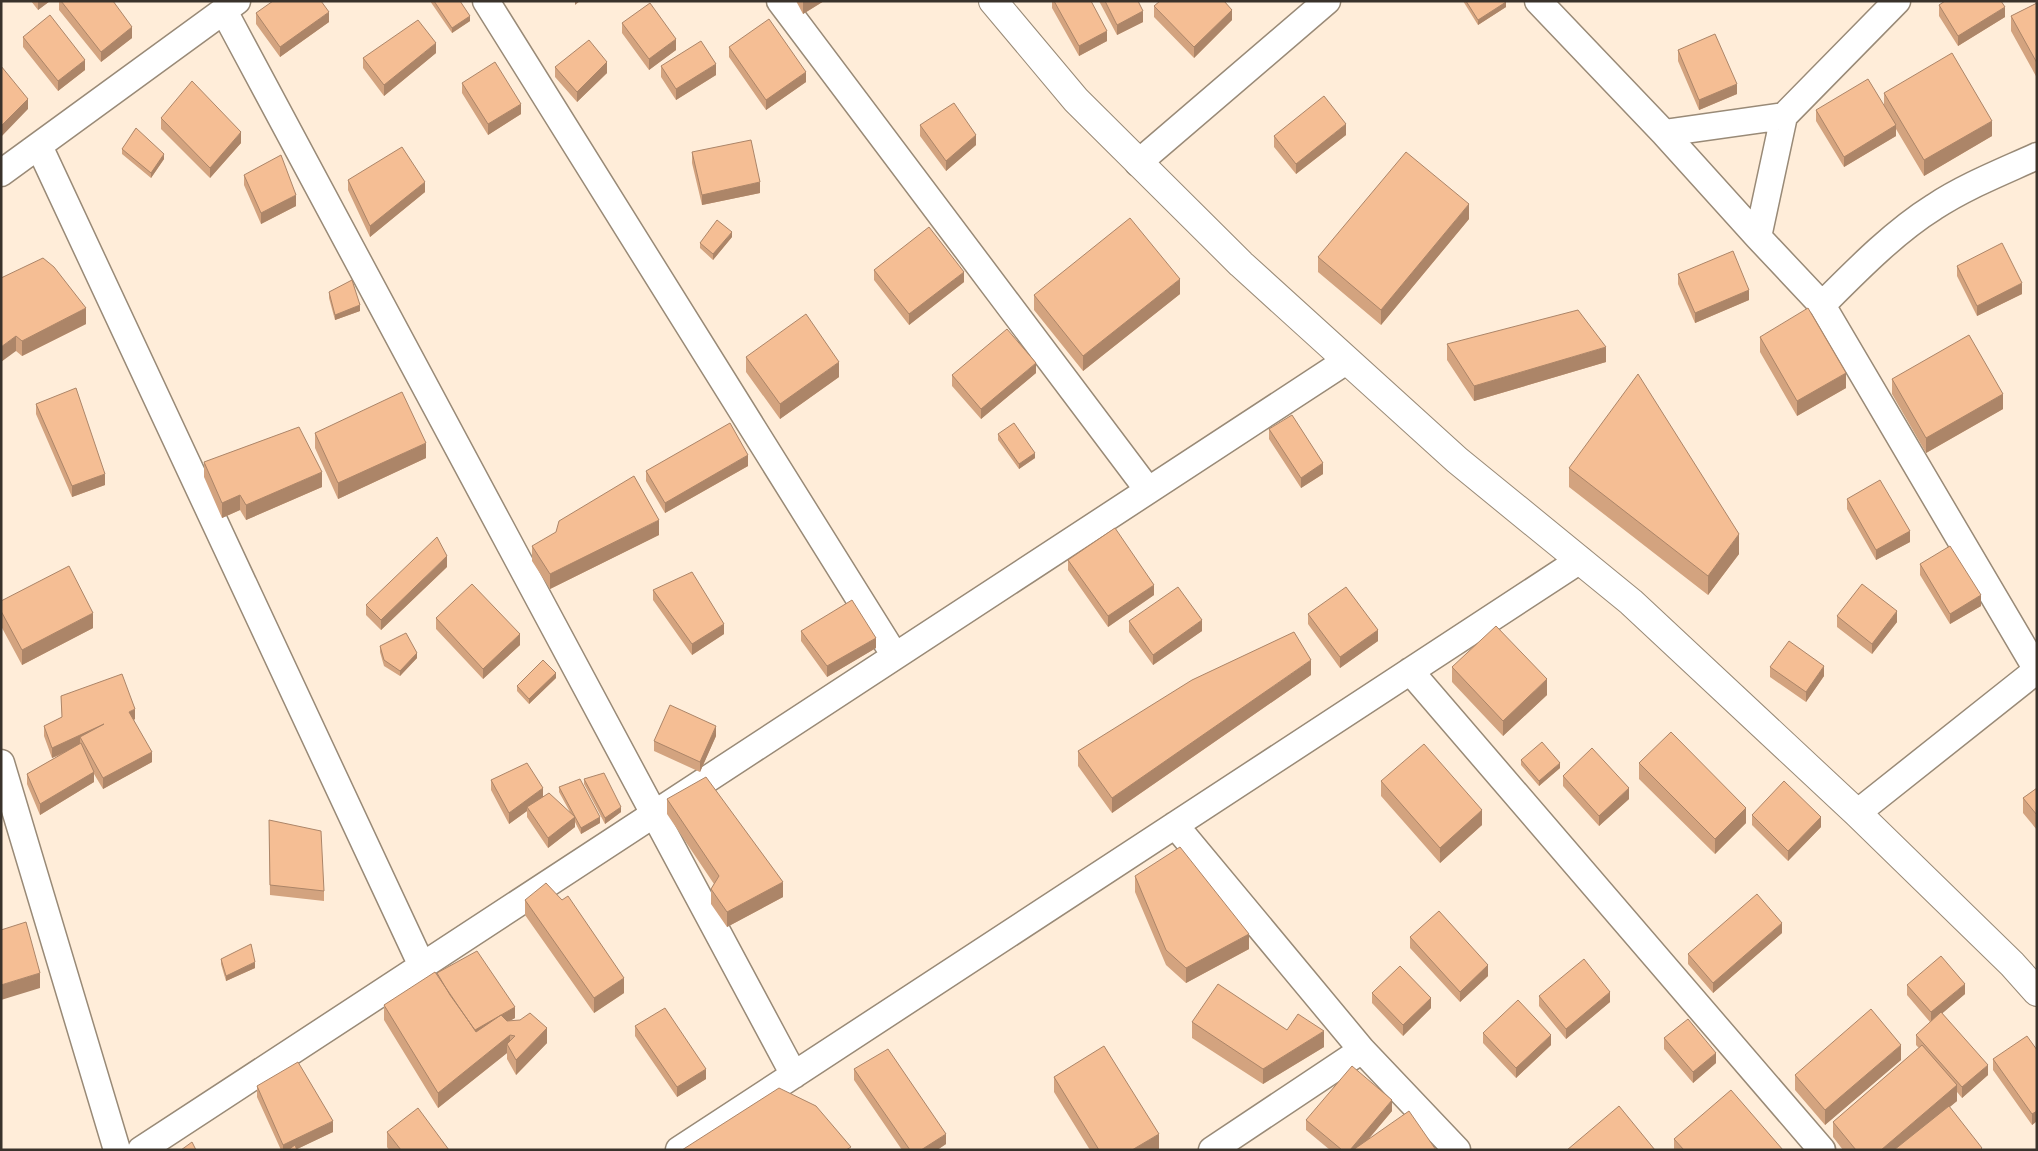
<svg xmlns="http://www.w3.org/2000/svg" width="2038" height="1151" font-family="Lora,serif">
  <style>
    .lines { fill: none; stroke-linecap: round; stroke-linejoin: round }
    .minor-casing { stroke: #998a77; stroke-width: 29 }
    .secondary-casing { stroke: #998a77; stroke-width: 30 }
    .minor { stroke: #fff; stroke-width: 26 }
    .secondary { stroke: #fff; stroke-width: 28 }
    .wall { fill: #d3a37f }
    .shaded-wall { fill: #ac8568 }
    .building { fill: #f5be94; stroke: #ac8568 }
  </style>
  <rect width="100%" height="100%" fill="#ffedd9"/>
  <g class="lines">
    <g class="minor-casing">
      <path id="minor" d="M486,1L895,656
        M780,1L1148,490
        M1538,1L1664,133L1758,237L1822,305L2037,670
        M224,11L794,1075
        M1664,133L1784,116
        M39,146L422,966
        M1138,163L1327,1
        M1,173L237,1
        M1758,237L1784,116L1897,1
        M1822,305C1856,271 1894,232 1934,207C1966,186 2002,172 2037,156
        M1410,671L1822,1150
        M1,763L117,1150
        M1857,813L2037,670
        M1175,825L1362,1050L1457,1150
        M141,1150L1346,361
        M679,1150L1580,560
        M1212,1150L1362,1050"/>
    </g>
    <g class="secondary-casing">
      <path id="secondary" d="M993,1L1076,100L1241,264L1457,460L1631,602L1857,813L2012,964L2037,992"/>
    </g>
    <use href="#minor" class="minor"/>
    <use href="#secondary" class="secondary"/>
  </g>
  <path class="wall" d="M31,1H50L38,10Z
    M59,1H113L132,38L101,62L59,10Z
    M430,1H460L470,21L452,33Z
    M796,1H824L803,14Z
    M1052,1H1091L1107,41L1079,56L1052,8Z
    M1099,1H1138L1143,22L1117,35Z
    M1463,1H1506V7L1478,25Z
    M2037,3V78L2011,31V16Z
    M1939,5L2005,17L1958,46L1939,16Z
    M1154,6L1232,20L1194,58L1154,17Z
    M256,13L329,22L280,57L256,24Z
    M622,23L676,50L649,70L622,33Z
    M23,37L85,70L58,91L23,47Z
    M729,47L806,82L766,110L729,57Z
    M1678,50L1737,94L1699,110L1678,61Z
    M436,53L384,96L363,68V58Z
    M661,66L716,75L676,100L661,77Z
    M555,67L607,73L577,102L555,77Z
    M462,83L521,114L488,135L462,93Z
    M1884,93L1992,136L1924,176L1896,129V136L1844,167L1816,121V110L1884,106Z
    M161,118L241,143L210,178L161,129Z
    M920,125L976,145L946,171L920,136Z
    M1346,135L1296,174L1274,147V136Z
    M122,149L164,159L151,178L122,154Z
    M692,152L760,193L702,205L692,163Z
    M244,175L296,206L261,224L244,185Z
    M348,180L425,192L370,237L348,190Z
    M1469,219L1381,325L1318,272V257Z
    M732,237L713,260L700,248V243Z
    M1957,266L2022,294L1977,316L1957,276Z
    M874,270L964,282L909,325L874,280Z
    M1678,274L1749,300L1695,323L1678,284Z
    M1,278L86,324L22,356L16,351Z
    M329,292L360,311L335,320L329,298Z
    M1180,294L1083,371L1034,310V295Z
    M1760,337L1846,388L1797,416L1760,352Z
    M1447,344L1606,362L1474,401L1447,360Z
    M746,357L839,377L780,419L746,372Z
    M1036,373L981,419L952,386V375Z
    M1892,379L2003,409L1926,453L1892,394Z
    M36,404L105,485L72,497L36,414Z
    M1269,429L1323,474L1301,488L1269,439Z
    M315,433L426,458L338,499L315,448Z
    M998,434L1035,458L1019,469L998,440Z
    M204,462L322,487L246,520L240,510L222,518L204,477Z
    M748,466L665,513L646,481V471Z
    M1569,468L1739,554L1708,595L1569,487Z
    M1847,499L1910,542L1876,560L1847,509Z
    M659,535L550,589L532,561V546Z
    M1068,560L1154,595L1108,627L1068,570Z
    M1920,564L1981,606L1950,624L1920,575Z
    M447,567L381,630L366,615V605Z
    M653,590L724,634L692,655L653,600Z
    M1,601L93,628L22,665L1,626Z
    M1308,614L1378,641L1340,668L1308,624Z
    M1837,616L1897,622L1872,654L1837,627Z
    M436,618L520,645L483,679L436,629Z
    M1129,621L1202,631L1153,665L1129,632Z
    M801,631L876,648L827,677L801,641Z
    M380,646L417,658L400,676L384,666L380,652Z
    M1452,667L1547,695L1503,736L1452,682Z
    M1770,667L1824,676L1806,702L1770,677Z
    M1311,675L1112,813L1078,766V751Z
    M556,678L529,704L517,691V686Z
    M61,696L135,719L134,720L152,762L103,789L94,774V782L40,815L27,784V774L60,755L52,758L44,736V726L62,717Z
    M716,736L700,772L654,751V741Z
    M1521,760L1560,768L1539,786L1521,765Z
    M1639,763L1746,823L1715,854L1639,779Z
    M1563,776L1629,799L1599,826L1563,786Z
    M584,779L621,812L605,824L584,784Z
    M491,780L543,796L570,812L559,792V787L600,823L581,834L575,822V827L548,848L527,817V811L509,824L491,790Z
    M1381,781L1482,825L1440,863L1381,796Z
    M2037,788V830L2023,813V798Z
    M667,799L783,897L727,927L711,904V889L714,884L667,814Z
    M1752,815L1821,827L1788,861L1752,825Z
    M269,820L324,891V901L270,895Z
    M1135,876L1249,949L1186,983L1166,965L1135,892Z
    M525,900L624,993L594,1013L525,915Z
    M1782,933L1713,993L1688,964V954Z
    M1410,937L1488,976L1460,1002L1410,948Z
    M221,959L255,968L226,981L221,964Z
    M437,973L515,1018L509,1021L547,1043L516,1075L507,1059V1053L438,1108L384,1020V1005L437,975Z
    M1907,985L1965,994L1942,1013L1988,1075L1962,1098L1957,1092V1101L1949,1107L1982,1150H1843L1833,1137V1122L1919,1048L1916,1045V1035L1930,1022L1907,995Z
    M1372,993L1431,1008L1403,1036L1372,1003Z
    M1539,996L1610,1002L1566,1039L1539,1006Z
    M1192,1022L1287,1030L1324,1047L1263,1084L1192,1038Z
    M635,1026L706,1079L677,1097L635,1036Z
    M1483,1033L1551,1045L1516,1078L1483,1043Z
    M1664,1038L1716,1063L1693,1083L1664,1049Z
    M2037,1050V1121L2032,1125L1993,1070V1059Z
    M1901,1060L1825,1125L1795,1090V1075Z
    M854,1069L946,1144L937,1150H902L854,1080Z
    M1054,1077L1159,1149L1157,1150H1090L1054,1092Z
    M257,1086L333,1132L297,1149V1150H281L257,1097Z
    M1392,1111L1368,1140L1436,1150H1330L1306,1130V1120Z
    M387,1132L449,1150H389L387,1147Z
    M1674,1139L1783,1150H1674Z"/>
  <path class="shaded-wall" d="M38,1H50L38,10Z
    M575,1H580L575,5Z
    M803,1H824L803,14Z
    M1506,2V7L1478,25V20Z
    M2005,7V17L1958,46V36Z
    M1232,10V20L1194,58V47Z
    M1143,11V22L1117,35V25Z
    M329,12V22L280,57V47Z
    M470,16V21L452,33V28Z
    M132,27V38L101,62V52Z
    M1107,31V41L1079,56V46Z
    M676,39V50L649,70V59Z
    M436,43V53L384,96V85Z
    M85,60V70L58,91V81Z
    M607,62V73L577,102V92Z
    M716,64V75L676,100V89Z
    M806,72V82L766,110V100Z
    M1737,84V94L1699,110V100Z
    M28,99V109L1,137V126Z
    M521,104V114L488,135V124Z
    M1992,121V136L1924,176V160Z
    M1346,124V135L1296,174V164Z
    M1896,125V136L1844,167V157Z
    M241,132V143L210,178V168Z
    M976,135V145L946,171V161Z
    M164,154V159L151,178V173Z
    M425,182V192L370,237V226Z
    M760,182V193L702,205V195Z
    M296,195V206L261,224V213Z
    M1469,204V219L1381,325V310Z
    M732,232V237L713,260V254Z
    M964,272V282L909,325V314Z
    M1180,279V294L1083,371V356Z
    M2022,283V294L1977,316V306Z
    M1749,290V300L1695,323V313Z
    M360,305V311L335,320V315Z
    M86,308V324L22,356V341Z
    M16,336V351L1,362V347Z
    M1606,347V362L1474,401V386Z
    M839,362V377L780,419V404Z
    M1036,363V373L981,419V409Z
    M1846,373V388L1797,416V401Z
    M2003,394V409L1926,453V438Z
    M426,443V458L338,499V483Z
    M1035,453V458L1019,469V464Z
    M748,455V466L665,513V503Z
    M1323,463V474L1301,488V478Z
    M322,472V487L246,520V505Z
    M105,474V485L72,497V486Z
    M240,495V510L222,518V503Z
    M659,520V535L550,589V574Z
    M1910,531V542L1876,560V550Z
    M1739,534V554L1708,595V576Z
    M447,556V567L381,630V620Z
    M1154,585V595L1108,627V616Z
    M1981,595V606L1950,624V614Z
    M1897,611V622L1872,654V644Z
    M93,613V628L22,665V650Z
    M1202,620V631L1153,665V655Z
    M724,624V634L692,655V644Z
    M1378,630V641L1340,668V657Z
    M520,634V645L483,679V669Z
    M876,638V648L827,677V666Z
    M417,653V658L400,676V671Z
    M1311,660V675L1112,813V798Z
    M1824,666V676L1806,702V692Z
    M556,673V678L529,704V699Z
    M1547,679V695L1503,736V721Z
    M135,709V719L129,722V712Z
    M104,724L80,737V745L52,758V748Z
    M716,726V736L700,772V762Z
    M152,752V762L103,789V778Z
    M1560,763V768L1539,786V781Z
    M94,772V782L40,815V804Z
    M543,788V799L527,807V811L509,824V813Z
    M1629,788V799L1599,826V816Z
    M621,807V812L605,824V818Z
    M1746,808V823L1715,854V839Z
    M1482,810V825L1440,863V848Z
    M575,817V827L548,848V838Z
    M600,817V823L581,834V828Z
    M1821,817V827L1788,861V851Z
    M783,882V897L727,927V912Z
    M1782,923V933L1713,993V983Z
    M1249,934V949L1186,983V968Z
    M255,962V968L226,981V976Z
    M1488,965V976L1460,1002V992Z
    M40,973V988L1,1000V985Z
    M624,978V993L594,1013V998Z
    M1965,984V994L1931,1023V1012Z
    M1610,992V1002L1566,1039V1029Z
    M1431,998V1008L1403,1036V1025Z
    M515,1007V1018L473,1042V1031Z
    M547,1028V1043L516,1075V1060Z
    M1324,1031V1047L1263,1084V1069Z
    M510,1035V1050L507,1044V1053L438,1108V1093Z
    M1551,1035V1045L1516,1078V1068Z
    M1901,1045V1060L1825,1125V1110Z
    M1716,1053V1063L1693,1083V1072Z
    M1988,1065V1075L1962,1098V1087Z
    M706,1069V1079L677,1097V1087Z
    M1957,1085V1101L1899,1150H1881Z
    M1392,1100V1111L1359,1150H1350Z
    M2037,1111V1121L2032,1125V1114Z
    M333,1121V1132L295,1150H283V1145Z
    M946,1134V1144L937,1150H921Z
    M1159,1134V1149L1157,1150H1132Z"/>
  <path class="building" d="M61,1H113L132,27L101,52Z
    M273,1H321L329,12L280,47L256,13Z
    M434,1H460L470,16L452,28Z
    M1054,1H1091L1107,31L1079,46Z
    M1105,1H1138L1143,11L1117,25Z
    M1160,1H1224L1232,10L1194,47L1154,6Z
    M1466,1H1506V2L1478,20Z
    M1945,1H2001L2005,7L1958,36L1939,5Z
    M650,3L676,39L649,59L622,23Z
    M2037,3V63L2011,16Z
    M50,15L85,60L58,81L23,37Z
    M769,19L806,72L766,100L729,47Z
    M418,20L436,43L384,85L363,58Z
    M1715,34L1737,84L1699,100L1678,50Z
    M589,40L607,62L577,92L555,67Z
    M701,41L716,64L676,89L661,66Z
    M1952,53L1992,121L1924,160L1884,93Z
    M495,62L521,104L488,124L462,83Z
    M1,66L28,99L1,126Z
    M1868,79L1896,125L1844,157L1816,110Z
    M192,81L241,132L210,168L161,118Z
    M1324,96L1346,124L1296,164L1274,136Z
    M954,103L976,135L946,161L920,125Z
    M136,128L164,154L151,173L122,149Z
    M751,140L760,182L702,195L692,152Z
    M402,147L425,182L370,226L348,180Z
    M1406,152L1469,204L1381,310L1318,257Z
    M281,155L296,195L261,213L244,175Z
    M1130,218L1180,279L1083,356L1034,295Z
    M717,220L732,232L713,254L700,243Z
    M929,227L964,272L909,314L874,270Z
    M2002,243L2022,283L1977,306L1957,266Z
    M1733,251L1749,290L1695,313L1678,274Z
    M43,258L54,267L86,308L22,341L16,336L1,347V278Z
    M352,280L360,305L335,315L329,292Z
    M1808,308L1846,373L1797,401L1760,337Z
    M1578,310L1606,347L1474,386L1447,344Z
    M806,314L839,362L780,404L746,357Z
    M1007,329L1036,363L981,409L952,375Z
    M1969,335L2003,394L1926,438L1892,379Z
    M1638,374L1739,534L1708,576L1569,468Z
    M76,388L105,474L72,486L36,404Z
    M402,392L426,443L338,483L315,433Z
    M1292,415L1323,463L1301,478L1269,429Z
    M730,423L748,455L665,503L646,471Z
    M1014,423L1035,453L1019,464L998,434Z
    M299,427L322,472L246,505L240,495L222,503L204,462Z
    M634,476L659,520L550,574L532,546L556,532L559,521Z
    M1880,480L1910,531L1876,550L1847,499Z
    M1115,528L1154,585L1108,616L1068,560Z
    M437,537L447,556L381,620L366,605Z
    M1950,546L1981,595L1950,614L1920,564Z
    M69,566L93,613L22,650L1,611V601Z
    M692,572L724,624L692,644L653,590Z
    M472,584L520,634L483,669L436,618Z
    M1862,584L1897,611L1872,644L1837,616Z
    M1178,587L1202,620L1153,655L1129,621Z
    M1346,587L1378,630L1340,657L1308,614Z
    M852,600L876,638L827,666L801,631Z
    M1496,626L1547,679L1503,721L1452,667Z
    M1294,632L1311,660L1112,798L1078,751L1192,680Z
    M406,633L417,653L400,671L384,660L380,646Z
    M1789,641L1824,666L1806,692L1770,667Z
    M543,660L556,673L529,699L517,686Z
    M122,674L135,709L129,712L152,752L103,778L80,737L104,724L52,748L44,726L62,717L61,696Z
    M670,705L716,726L700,762L654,741Z
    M1671,732L1746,808L1715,839L1639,763Z
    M1542,742L1560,763L1539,781L1521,760Z
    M81,743L94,772L40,804L27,774Z
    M1424,744L1482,810L1440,848L1381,781Z
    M1592,748L1629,788L1599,816L1563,776Z
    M527,763L543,788L509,813L491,780Z
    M604,773L621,807L605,818L584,779Z
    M706,777L783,882L727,912L711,889L719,876L667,799Z
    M580,779L600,817L581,828L559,787Z
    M1784,781L1821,817L1788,851L1752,815Z
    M2037,788V815L2023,798Z
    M549,793L575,817L548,838L527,807Z
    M269,820L321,831L324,891L270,885Z
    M1180,847L1249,934L1186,968L1166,950L1135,876Z
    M546,883L562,900L568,896L624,978L594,998L525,900Z
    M1757,894L1782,923L1713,983L1688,954Z
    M1439,911L1488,965L1460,992L1410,937Z
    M26,922L40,973L1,985V930Z
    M251,944L255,962L226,976L221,959Z
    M477,951L515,1007L475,1030L450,995L437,973Z
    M1941,956L1965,984L1931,1012L1907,985Z
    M1584,959L1610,992L1566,1029L1539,996Z
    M1400,966L1431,998L1403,1025L1372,993Z
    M435,972L476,1032L501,1015L507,1021L520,1020L530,1013L547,1028L516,1060L507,1044L515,1036L510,1035L438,1093L384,1005Z
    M1218,984L1287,1030L1298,1014L1324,1031L1263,1069L1192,1022Z
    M1518,1000L1551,1035L1516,1068L1483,1033Z
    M665,1008L706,1069L677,1087L635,1026Z
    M1871,1009L1901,1045L1825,1110L1795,1075Z
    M1941,1012L1988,1065L1962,1087L1916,1035Z
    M1688,1019L1716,1053L1693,1072L1664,1038Z
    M2027,1036L2037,1050V1111L2032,1114L1993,1059Z
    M1922,1045L1957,1085L1881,1150H1856L1833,1122Z
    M1104,1046L1159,1134L1132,1150H1099L1054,1077Z
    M888,1049L946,1134L921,1150H910L854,1069Z
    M298,1062L333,1121L283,1145L257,1086Z
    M1352,1066L1392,1100L1350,1150H1342L1306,1120Z
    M779,1088L816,1106L851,1147L846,1150H682Z
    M1731,1090L1783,1150H1684L1674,1139Z
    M1619,1106L1655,1150H1567Z
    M1949,1106L1982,1148L1980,1150H1894Z
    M418,1108L449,1150H401L387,1132Z
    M1409,1111L1436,1150H1353Z
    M192,1142L196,1150H181Z
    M295,1145L297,1150H288Z"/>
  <rect width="2038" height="1151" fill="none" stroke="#39322b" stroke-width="5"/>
</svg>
